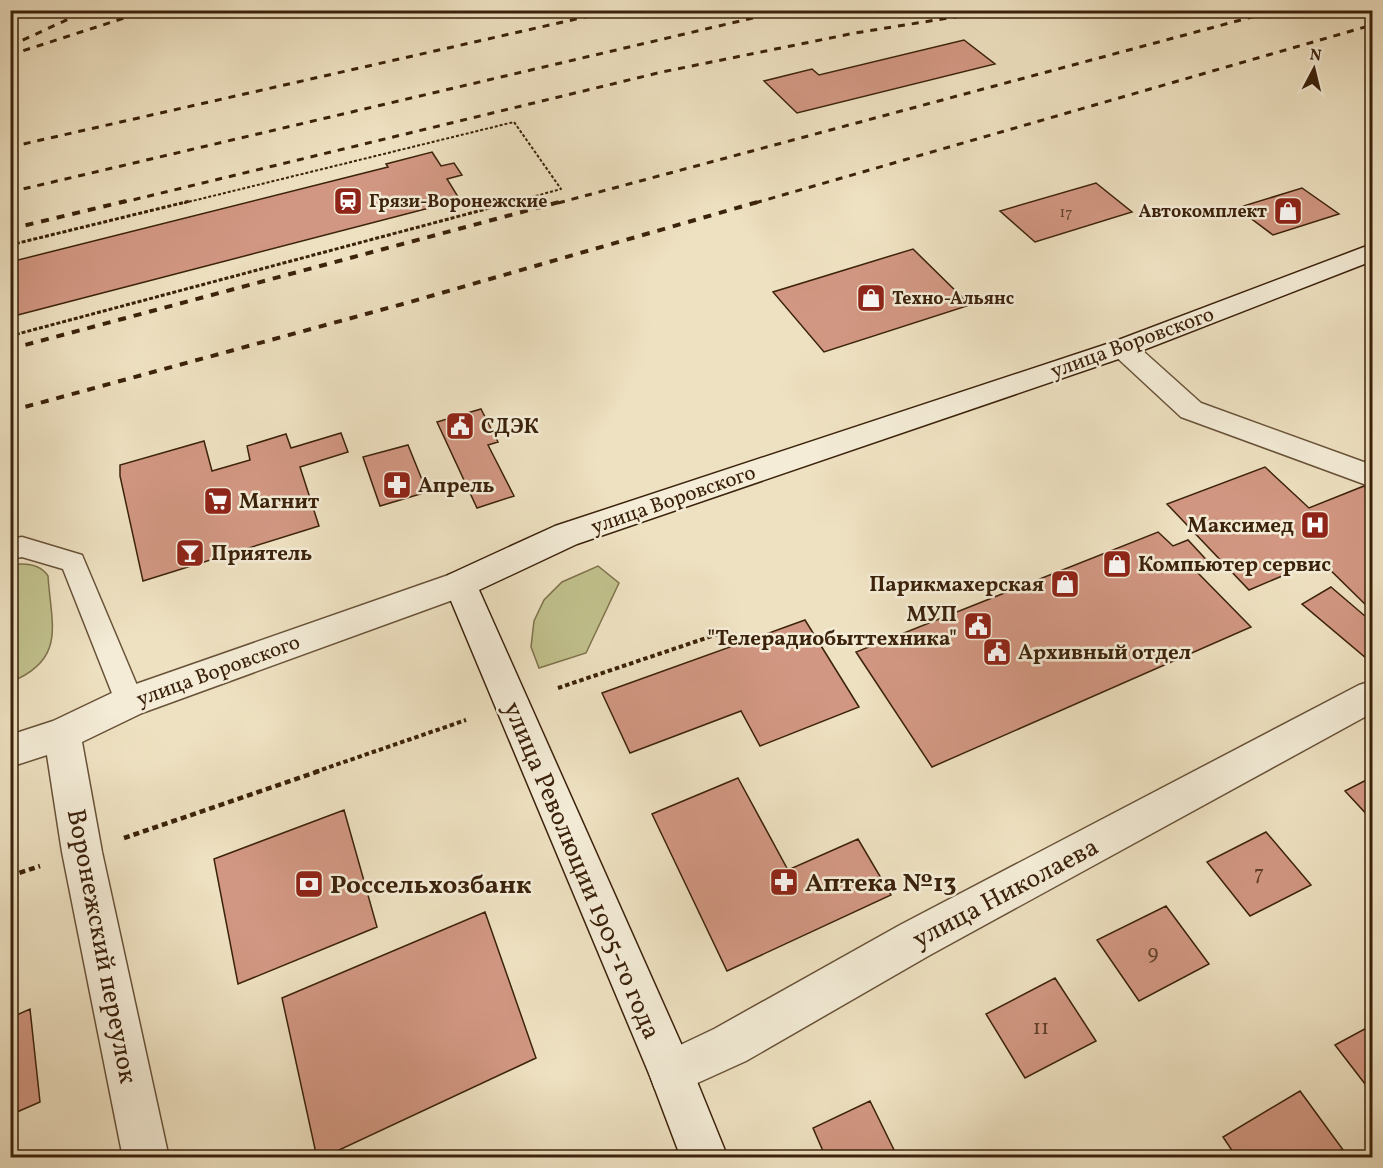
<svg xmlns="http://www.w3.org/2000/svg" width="1383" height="1168" font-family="Vollkorn,serif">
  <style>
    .green { fill: #c1c18d; stroke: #7e724c; stroke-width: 1.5 }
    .building { fill: #d29782; stroke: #3b220b; stroke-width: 1.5 }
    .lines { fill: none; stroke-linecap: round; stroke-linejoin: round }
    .lane-casing { stroke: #685238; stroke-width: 3 }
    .street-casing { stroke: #685238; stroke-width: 3 }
    .secondary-casing { stroke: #3b220b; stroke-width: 3 }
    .path-far3 { stroke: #3b220b; stroke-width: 2; stroke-dasharray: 3 2; stroke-linecap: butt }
    .path-far2 { stroke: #3b220b; stroke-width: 3; stroke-dasharray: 4 2; stroke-linecap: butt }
    .path-far1 { stroke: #3b220b; stroke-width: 4; stroke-dasharray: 4.5 3; stroke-linecap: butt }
    .path { stroke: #3b220b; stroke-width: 4.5; stroke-dasharray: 6 4; stroke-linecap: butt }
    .lane { fill: #f4ecd7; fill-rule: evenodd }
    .street { fill: #f4ecd7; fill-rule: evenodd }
    .secondary { fill: #f4ecd7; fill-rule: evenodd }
    .rail-far1 { stroke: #3b220b; stroke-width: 3; stroke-dasharray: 7 7; stroke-linecap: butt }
    .rail { stroke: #3b220b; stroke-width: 4; stroke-dasharray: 8 8; stroke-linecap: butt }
    .labels { text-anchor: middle; stroke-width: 5; stroke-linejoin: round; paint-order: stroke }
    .far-number-label { font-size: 15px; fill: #613f29 }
    .far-poi-label { font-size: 18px; font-weight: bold; fill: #3b220b; stroke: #f4ecd7; text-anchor: start }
    .street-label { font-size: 21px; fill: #3b220b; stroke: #f4ecd7 }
    .poi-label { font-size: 21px; font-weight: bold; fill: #3b220b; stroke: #f4ecd7; text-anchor: start }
    .near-number-label { font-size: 21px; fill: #613f29 }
    .near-street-label { font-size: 26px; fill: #3b220b; stroke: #f4ecd7 }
    .near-poi-label { font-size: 26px; font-weight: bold; fill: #3b220b; stroke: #f4ecd7; text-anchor: start }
  </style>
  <rect width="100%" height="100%" fill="#eee1c1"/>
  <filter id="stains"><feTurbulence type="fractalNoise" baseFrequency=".00333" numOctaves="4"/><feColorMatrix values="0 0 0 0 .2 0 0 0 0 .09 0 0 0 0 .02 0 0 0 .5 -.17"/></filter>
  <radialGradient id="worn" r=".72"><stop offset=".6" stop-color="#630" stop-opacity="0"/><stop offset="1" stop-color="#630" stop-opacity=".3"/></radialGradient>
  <path class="green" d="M11,565C24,563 40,564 48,576C51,624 67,659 11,682Z
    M598,566L619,583L586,653L539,668L531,647L534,621L544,600L562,582Z"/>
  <path class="building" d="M964,40L995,64L797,113L764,81L812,69L819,75Z
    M432,152L441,166L454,163L462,175L447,179L460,200L10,317V262L388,167L386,164Z
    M1096,183L1132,212L1035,242L1000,211Z
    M1302,188L1339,214L1273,235L1237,208Z
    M913,249L970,305L824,352L773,292Z
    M481,409L498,442L488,445L514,496L477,508L437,422Z
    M341,433L348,452L300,467L319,526L143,581L120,476V465L204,441L212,471L250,460L247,446L286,434L291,448Z
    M408,445L427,492L380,506L363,457Z
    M1265,467L1309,508L1364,486L1372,494V611L1320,560L1249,590L1167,504Z
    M1158,532L1173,546L1188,540L1213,567L1198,573L1251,627L932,767L856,652Z
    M1331,587L1372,622V654L1366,658L1302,604Z
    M805,620L859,707L760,746L741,711L630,753L602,693Z
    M1372,777V820L1345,791Z
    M738,778L788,870L858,839L891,895L727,971L652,814Z
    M344,810L377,927L238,984L214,859Z
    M1266,832L1311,885L1250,916L1207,862Z
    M1166,906L1209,964L1139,1001L1097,940Z
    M485,912L536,1058L322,1158H317L282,998Z
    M1055,978L1096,1041L1025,1078L986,1014Z
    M30,1009L40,1102L10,1115V1018Z
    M1372,1025V1093L1335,1045Z
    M1300,1091L1349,1158H1237L1223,1137Z
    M870,1101L898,1158H826L813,1128Z"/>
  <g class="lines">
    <g class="lane-casing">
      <path id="lane" d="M22,537L82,555L144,702L139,711L129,715L119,711L63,569L22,557L10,559V539Z"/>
    </g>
    <g class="street-casing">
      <path id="street" d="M1123,339L1133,342L1201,403L1372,465V487L1181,417L1113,354L1109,348L1113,342Z
        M460,571L472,575L476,584L472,593L142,713L82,742L102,852L169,1158H123L62,852L47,755L10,767V735L53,721L116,691Z
        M1372,681V713L930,955L746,1061L671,1095L655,1089L649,1073L655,1057L714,1029L900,925L1359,685Z"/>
    </g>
    <g class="secondary-casing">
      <path id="secondary" d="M1372,244V261L1133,354L577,544L479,590L687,1057L728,1158H681L650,1076L444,584L448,575L555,526L1113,342Z"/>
    </g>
    <path class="path-far3" d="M184,203L514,122L561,189L510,203"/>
    <path class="path-far2" d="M10,245L190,201
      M10,336L516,201"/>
    <path class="path-far1" d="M558,688L721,633
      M315,772L466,720"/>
    <path class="path" d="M124,838L319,771
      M10,876L40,866"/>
    <use href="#lane" class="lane"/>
    <use href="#street" class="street"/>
    <use href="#secondary" class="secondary"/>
    <path class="rail-far1" d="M10,46L88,10
      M10,55L149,10
      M10,147L616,10
      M10,192L787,10
      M120,203L662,72L855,33L998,10
      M558,203L1278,10
      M755,203L1372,25"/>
    <path class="rail" d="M10,229L126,201
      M10,349L563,201
      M10,411L410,302L761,201"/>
  </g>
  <defs>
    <g id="station-square" transform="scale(1.5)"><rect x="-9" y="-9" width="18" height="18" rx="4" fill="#8f2418" stroke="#f4ecd7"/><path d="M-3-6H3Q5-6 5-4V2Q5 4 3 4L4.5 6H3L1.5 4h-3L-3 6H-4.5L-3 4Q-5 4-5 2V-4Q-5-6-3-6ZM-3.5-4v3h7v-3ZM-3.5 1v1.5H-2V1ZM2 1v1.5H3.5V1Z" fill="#fff"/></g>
    <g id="shop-square" transform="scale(1.5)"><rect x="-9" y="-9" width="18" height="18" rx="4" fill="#8f2418" stroke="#f4ecd7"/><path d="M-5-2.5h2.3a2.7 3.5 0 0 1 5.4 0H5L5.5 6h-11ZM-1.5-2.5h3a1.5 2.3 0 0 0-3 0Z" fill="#fff"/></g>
    <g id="civic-square" transform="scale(1.5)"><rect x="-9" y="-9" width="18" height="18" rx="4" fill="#8f2418" stroke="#f4ecd7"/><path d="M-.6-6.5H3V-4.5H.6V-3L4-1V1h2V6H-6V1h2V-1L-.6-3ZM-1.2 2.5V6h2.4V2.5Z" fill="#fff"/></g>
    <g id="pharmacy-square" transform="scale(1.5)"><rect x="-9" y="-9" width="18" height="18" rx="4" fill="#8f2418" stroke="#f4ecd7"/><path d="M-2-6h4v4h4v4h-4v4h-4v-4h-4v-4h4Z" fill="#fff"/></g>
    <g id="supermarket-square" transform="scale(1.5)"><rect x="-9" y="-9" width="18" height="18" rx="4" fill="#8f2418" stroke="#f4ecd7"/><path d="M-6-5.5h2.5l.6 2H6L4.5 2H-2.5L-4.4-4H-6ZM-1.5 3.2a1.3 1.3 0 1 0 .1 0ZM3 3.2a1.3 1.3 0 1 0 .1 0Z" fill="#fff"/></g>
    <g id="hospital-square" transform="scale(1.5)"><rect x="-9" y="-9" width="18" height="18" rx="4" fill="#8f2418" stroke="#f4ecd7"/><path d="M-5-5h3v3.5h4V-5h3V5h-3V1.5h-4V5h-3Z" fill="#fff"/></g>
    <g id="bar-square" transform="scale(1.5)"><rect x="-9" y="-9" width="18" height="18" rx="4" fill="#8f2418" stroke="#f4ecd7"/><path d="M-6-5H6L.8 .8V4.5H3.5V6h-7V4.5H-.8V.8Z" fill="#fff"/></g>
    <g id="bank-square" transform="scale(1.5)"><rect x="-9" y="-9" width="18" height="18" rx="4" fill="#8f2418" stroke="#f4ecd7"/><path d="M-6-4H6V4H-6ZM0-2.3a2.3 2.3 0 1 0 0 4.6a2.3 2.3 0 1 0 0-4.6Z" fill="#fff"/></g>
  </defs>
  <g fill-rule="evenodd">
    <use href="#station-square" x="348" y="201"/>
    <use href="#shop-square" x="1288" y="211"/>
    <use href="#shop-square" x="871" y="298"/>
    <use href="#civic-square" x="460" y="426"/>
    <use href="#pharmacy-square" x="397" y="485"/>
    <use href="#supermarket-square" x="218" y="501"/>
    <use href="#hospital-square" x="1315" y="525"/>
    <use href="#bar-square" x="190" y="553"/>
    <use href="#shop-square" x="1117" y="564"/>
    <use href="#shop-square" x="1065" y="584"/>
    <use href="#civic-square" x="978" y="626"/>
    <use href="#civic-square" x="997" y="652"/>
    <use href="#pharmacy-square" x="784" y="882"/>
    <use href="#bank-square" x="309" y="884"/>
  </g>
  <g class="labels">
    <g class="far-number-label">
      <text x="1066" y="217">17</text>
    </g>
    <g class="far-poi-label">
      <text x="369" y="207">Грязи-Воронежские</text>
      <text x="1267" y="217" text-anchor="end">Автокомплект</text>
      <text x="892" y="304">Техно-Альянс</text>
    </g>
    <g class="street-label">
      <text transform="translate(1132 342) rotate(-20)" y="7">улица Воровского</text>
      <text transform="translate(673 499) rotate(-19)" y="7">улица Воровского</text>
      <text transform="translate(218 670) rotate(-20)" y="7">улица Воровского</text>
    </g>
    <g class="poi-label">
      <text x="481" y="433">СДЭК</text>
      <text x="418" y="492">Апрель</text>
      <text x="239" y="508">Магнит</text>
      <text x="1294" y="532" text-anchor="end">Максимед</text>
      <text x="211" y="560">Приятель</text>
      <text x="1138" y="571">Компьютер сервис</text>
      <text x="1044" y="591" text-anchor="end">Парикмахерская</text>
      <text x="957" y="621" text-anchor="end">МУП<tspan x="957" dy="24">"Телерадиобыттехника"</tspan></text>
      <text x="1018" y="659">Архивный отдел</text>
    </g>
    <g class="near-number-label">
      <text x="1259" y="880">7</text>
      <text x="1153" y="959">9</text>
      <text x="1041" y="1034">11</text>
    </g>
    <g class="near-street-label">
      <text transform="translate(583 870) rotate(67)" y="9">улица Революции 1905-го года</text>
      <text transform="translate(1005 892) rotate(-28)" y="9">улица Николаева</text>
      <text transform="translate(103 946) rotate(79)" y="9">Воронежский переулок</text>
    </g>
    <g class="near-poi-label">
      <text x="805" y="891">Аптека №13</text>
      <text x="330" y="893">Россельхозбанк</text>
    </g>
  </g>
  <rect width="1383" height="1168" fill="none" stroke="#eee1c1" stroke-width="36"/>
  <rect x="12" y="12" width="1359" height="1144" fill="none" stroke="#3b220b" stroke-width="3"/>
  <rect x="18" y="18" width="1347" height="1132" fill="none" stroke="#3b220b" stroke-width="1.5"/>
  <g transform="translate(1314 69) rotate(7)" stroke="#f4ecd7" stroke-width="4.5" paint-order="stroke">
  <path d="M0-4.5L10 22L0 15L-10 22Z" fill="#3b220b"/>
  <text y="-9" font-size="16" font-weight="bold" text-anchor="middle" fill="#3b220b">N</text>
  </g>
  <rect width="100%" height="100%" filter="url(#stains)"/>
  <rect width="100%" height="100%" fill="url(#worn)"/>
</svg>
